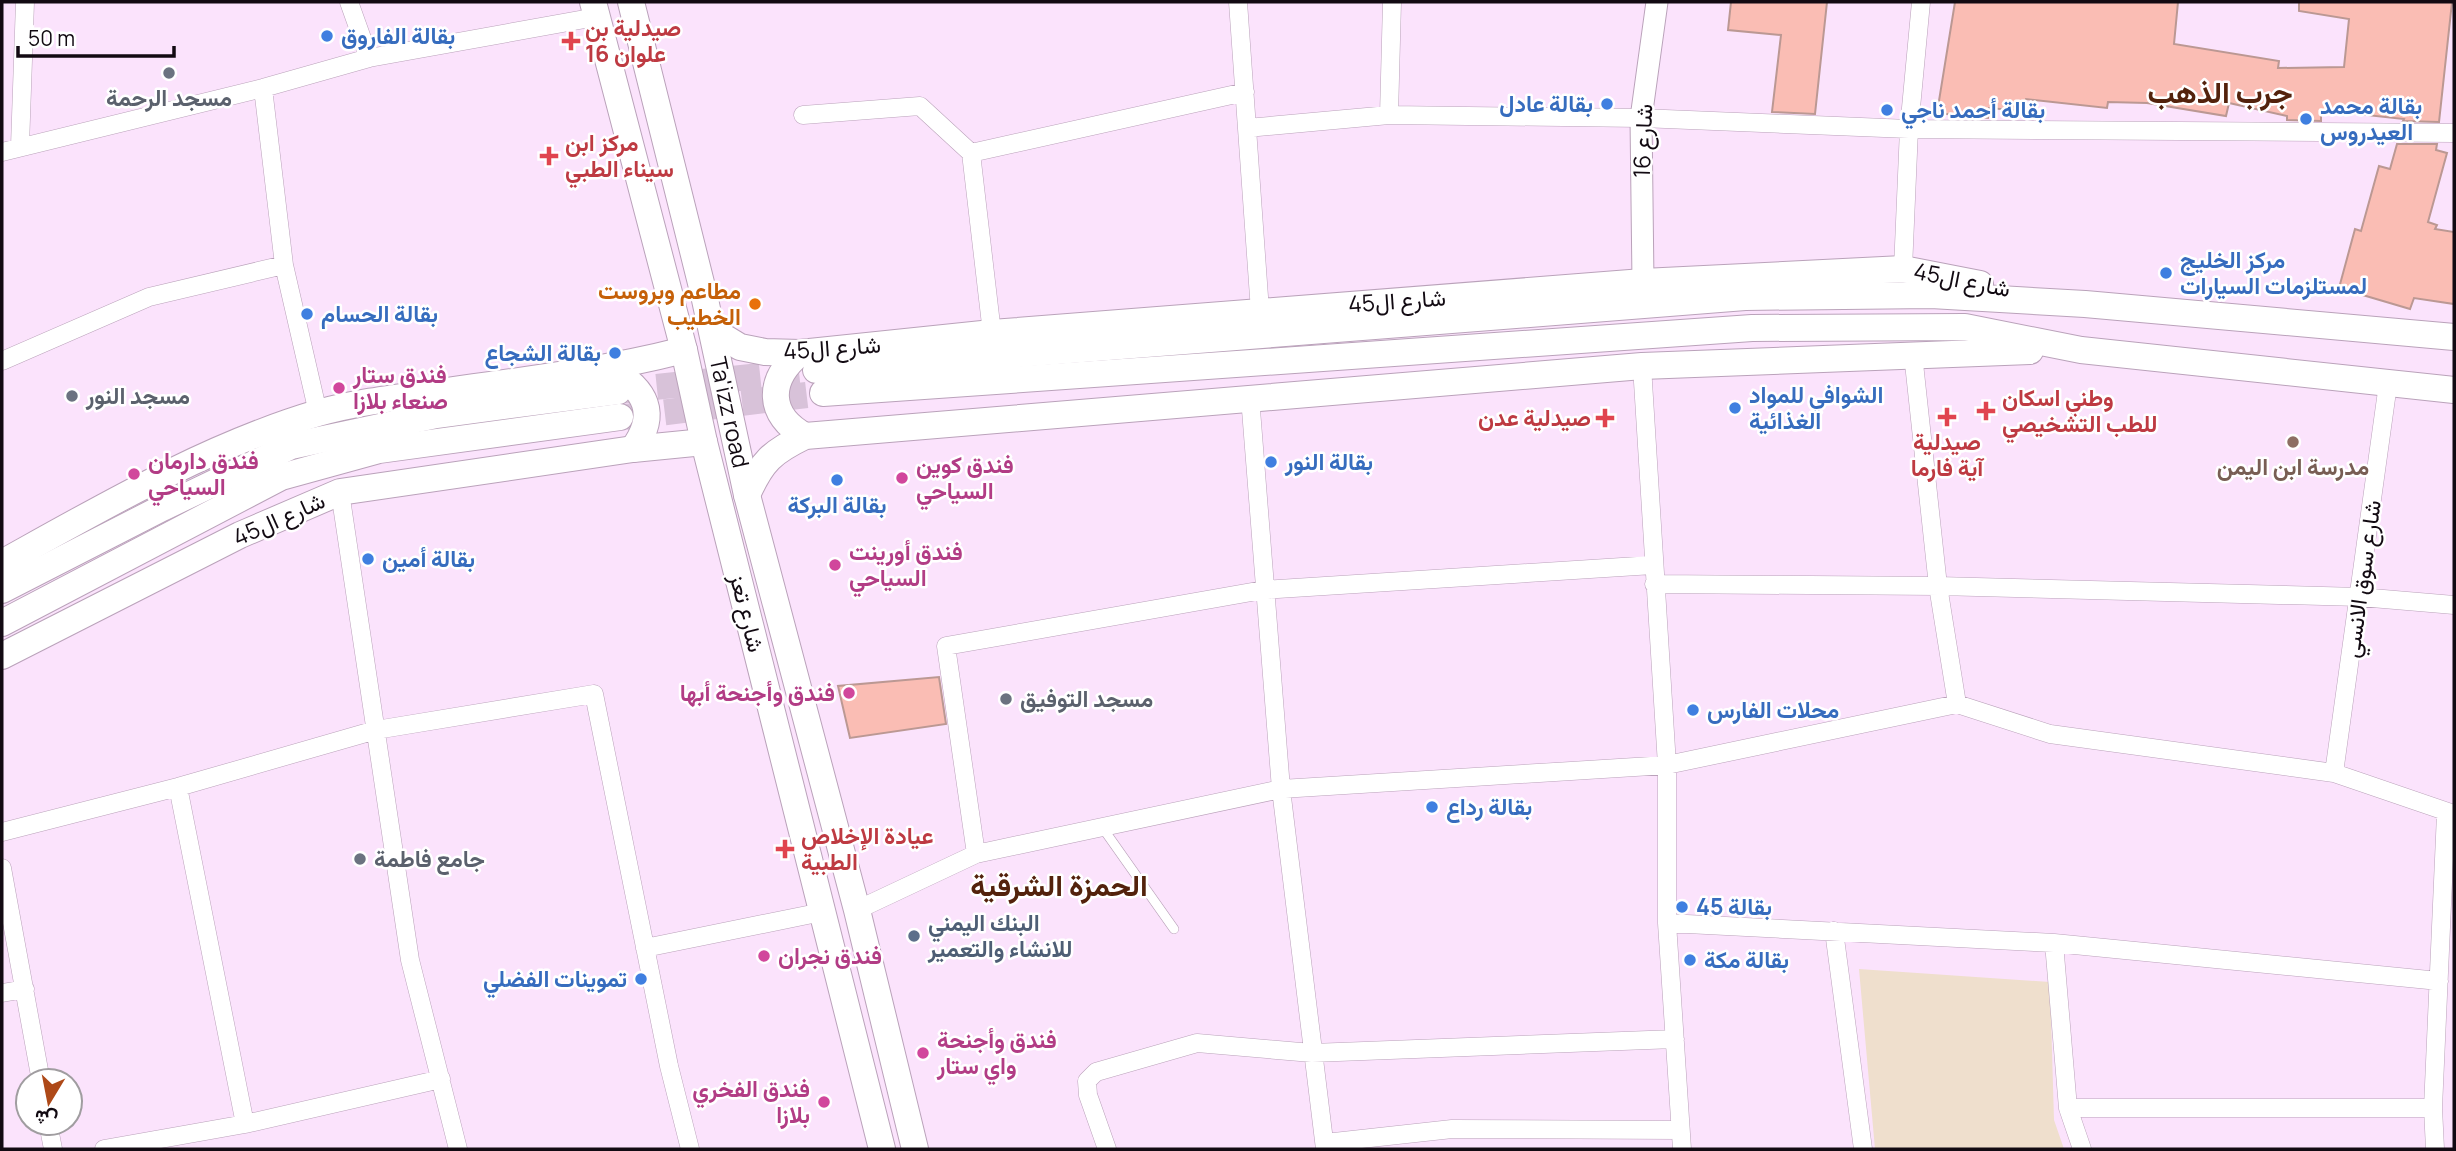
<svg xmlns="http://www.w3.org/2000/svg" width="2456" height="1151" font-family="Manrope,Vazirmatn,sans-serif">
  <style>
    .education { fill: #efdfcd }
    .building { fill: #fabdb4; stroke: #bb9893; stroke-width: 2 }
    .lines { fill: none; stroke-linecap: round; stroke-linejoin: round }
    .primary-tunnel { stroke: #d8c2d9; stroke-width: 26; stroke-dasharray: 26 13; stroke-linecap: butt }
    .service-casing { stroke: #baa2ba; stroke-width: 10 }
    .minor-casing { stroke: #baa2ba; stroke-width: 19 }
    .tertiary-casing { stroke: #baa2ba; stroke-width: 23 }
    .primary-casing { stroke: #baa2ba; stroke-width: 28 }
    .service { stroke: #fff; stroke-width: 9 }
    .minor { stroke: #fff; stroke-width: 18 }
    .tertiary { stroke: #fff; stroke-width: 21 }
    .primary { stroke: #fff; stroke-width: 26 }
    .shop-dot { fill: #3f7fe0; stroke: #fff; stroke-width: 2.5 }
    .health-dot { fill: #e0444e; stroke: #fff; stroke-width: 2.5 }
    .worship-dot { fill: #6b7280; stroke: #fff; stroke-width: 2.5 }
    .food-dot { fill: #e8710a; stroke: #fff; stroke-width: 2.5 }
    .hotel-dot { fill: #d1479c; stroke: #fff; stroke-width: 2.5 }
    .education-dot { fill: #8d6e63; stroke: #fff; stroke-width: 2.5 }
    .service-dot { fill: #5c6f8a; stroke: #fff; stroke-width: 2.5 }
    .labels { text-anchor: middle; stroke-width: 5; stroke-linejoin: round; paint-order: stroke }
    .health-label { font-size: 23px; font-weight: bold; fill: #be3a42; stroke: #fff; text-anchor: start }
    .shop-label { font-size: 23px; font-weight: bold; fill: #366cbe; stroke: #fff; text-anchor: start }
    .worship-label { font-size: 23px; font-weight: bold; fill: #5b616d; stroke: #fff; text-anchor: start }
    .street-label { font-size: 23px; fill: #120a12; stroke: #fff }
    .food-label { font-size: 23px; font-weight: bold; fill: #c56008; stroke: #fff; text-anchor: end }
    .hotel-label { font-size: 23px; font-weight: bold; fill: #b23c85; stroke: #fff; text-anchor: start }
    .education-label { font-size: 23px; font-weight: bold; fill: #785e54; stroke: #fff }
    .service-label { font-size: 23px; font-weight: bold; fill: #4e5e75; stroke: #fff; text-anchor: start }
    .district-label { font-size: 30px; font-weight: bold; fill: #53220c; stroke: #fff }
  </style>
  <rect width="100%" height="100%" fill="#fbe3fc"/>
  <path class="education" d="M1859,969L2050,982L2054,1120L2064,1149H1875Z"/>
  <path class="building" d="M1731,2H1827L1815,114L1772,112L1781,35L1728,30Z
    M1955,2H2178L2174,44L2279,61L2278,68L2344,67L2349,19L2299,11V2H2452L2439,122L2403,121L2404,119L2321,110V121L2287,120V116L2229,103L2226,116L2147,103L2108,102L2107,108L2026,99L2024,111L1989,108L1988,118L1937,113Z
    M2397,144H2437L2436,150L2447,153L2428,222L2437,225L2435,229L2454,232V304L2414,298L2410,309L2339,288L2355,229L2361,231L2379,166L2390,169Z
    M939,677L946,724L850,738L838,686Z"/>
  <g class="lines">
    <path class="primary-tunnel" d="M618,391L816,370
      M626,417L823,393"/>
    <g class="service-casing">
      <path id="service" d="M1102,827L1174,929"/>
    </g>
    <g class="minor-casing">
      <path id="minor" d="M349,2L369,58
        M1238,2L1260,311
        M263,88L284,265L318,413
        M803,115L920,106L971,153
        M1389,115L1392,2
        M1247,128L1389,115L1641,118L1909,129L2454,133
        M20,146L25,2
        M2,152L263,88L369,58L596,17
        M1903,269L1909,129L1921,2
        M992,333L971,153L1245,92
        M1913,354L1938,586L1957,704
        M2,361L149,297L284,265
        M1642,366L1667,765V923L1682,1149
        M1250,397L1281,789L1325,1149
        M340,492L410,960L458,1149
        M1654,584L1938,586L2360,597L2454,605
        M2334,773L2388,384
        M178,787L245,1124
        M2,832L178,787L376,730L594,694L669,1066L690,1149
        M976,854L946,646L1263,590L1653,565
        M2,868L41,1081
        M857,910L976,854L1281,789L1667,765L1957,704L2050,734L2334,773L2454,814
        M1667,923L2054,943L2439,981
        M1834,931L1863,1149
        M2054,943L2068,1108L2082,1149
        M645,948L822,912
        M2,993L25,989
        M2068,1108H2433
        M48,1123L53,1149
        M1325,1143L1452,1129L1680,1130
        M104,1149L245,1124L441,1079
        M1107,1149L1088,1095L1087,1081L1096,1072L1197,1043L1312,1053L1675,1039
        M2435,1149L2433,1108L2446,814"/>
    </g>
    <g class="tertiary-casing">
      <path id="tertiary" d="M1643,282L1641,118L1657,2"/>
    </g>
    <g class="primary-casing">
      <g id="primary">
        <path d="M593,2L684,350L704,442L882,1149"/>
        <path id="s1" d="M631,2L704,295L747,495L857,910L915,1149"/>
        <path d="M712,330L740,347L765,352L800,353L992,333L1643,282L1903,269L1980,284"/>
        <path d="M800,353C767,380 767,415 805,436"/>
        <path d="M610,369C646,389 659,414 633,449"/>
        <path d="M816,370L1745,297L1931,295L2085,304L2454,337"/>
        <path d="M823,393L1752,328L1965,327L2081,350L2454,390"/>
        <path d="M747,495C762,461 772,452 805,436L1642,366L2030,351"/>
        <path d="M2,563C101,508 209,445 318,413C364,400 413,396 460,389C536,379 610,369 684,350"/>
        <path d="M2,590L162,508L291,446L436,415L618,391"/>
        <path d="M2,623L281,477L379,450L620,417"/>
        <path d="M2,656L240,535L340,492L633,449L704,442"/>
      </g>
    </g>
    <use href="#service" class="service"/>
    <use href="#minor" class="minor"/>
    <use href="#tertiary" class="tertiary"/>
    <use href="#primary" class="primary"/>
  </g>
  <g class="shop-dot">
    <circle cx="327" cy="36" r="7"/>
    <circle cx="1607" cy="104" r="7"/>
    <circle cx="1887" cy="110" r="7"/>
    <circle cx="2306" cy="119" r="7"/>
    <circle cx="2166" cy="273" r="7"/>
    <circle cx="307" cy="314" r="7"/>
    <circle cx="615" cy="353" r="7"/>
    <circle cx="1735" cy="408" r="7"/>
    <circle cx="1271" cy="462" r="7"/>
    <circle cx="837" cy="480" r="7"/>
    <circle cx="368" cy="559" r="7"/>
    <circle cx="1693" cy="710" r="7"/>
    <circle cx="1432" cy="807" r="7"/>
    <circle cx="1682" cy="907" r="7"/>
    <circle cx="1690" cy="960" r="7"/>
    <circle cx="641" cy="979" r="7"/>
  </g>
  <g class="health-dot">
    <path d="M567.5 30.5h7v7h7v7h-7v7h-7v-7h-7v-7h7z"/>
    <path d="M545.5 145.5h7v7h7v7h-7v7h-7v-7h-7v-7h7z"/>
    <path d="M1982.5 400.5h7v7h7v7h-7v7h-7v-7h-7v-7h7z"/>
    <path d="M1943.5 406.5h7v7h7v7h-7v7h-7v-7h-7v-7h7z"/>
    <path d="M1601.5 407.5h7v7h7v7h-7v7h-7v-7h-7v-7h7z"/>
    <path d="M781.5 838.5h7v7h7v7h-7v7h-7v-7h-7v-7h7z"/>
  </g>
  <g class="worship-dot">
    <circle cx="169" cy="73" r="7"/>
    <circle cx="72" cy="396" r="7"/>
    <circle cx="1006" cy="699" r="7"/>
    <circle cx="360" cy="859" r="7"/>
  </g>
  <circle class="food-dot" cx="755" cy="304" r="7"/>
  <g class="hotel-dot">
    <circle cx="339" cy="388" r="7"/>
    <circle cx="134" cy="474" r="7"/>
    <circle cx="902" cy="478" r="7"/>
    <circle cx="835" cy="565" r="7"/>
    <circle cx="849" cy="693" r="7"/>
    <circle cx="764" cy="956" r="7"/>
    <circle cx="923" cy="1053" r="7"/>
    <circle cx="824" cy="1102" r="7"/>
  </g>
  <circle class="education-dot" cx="2293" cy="442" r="7"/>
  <circle class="service-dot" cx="914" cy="936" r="7"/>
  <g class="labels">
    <g class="health-label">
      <text x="585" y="36">صيدلية بن<tspan x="585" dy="26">علوان 16</tspan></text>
      <text x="565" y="151">مركز ابن<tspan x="565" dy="26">سيناء الطبي</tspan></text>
      <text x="2002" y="406">وطني اسكان<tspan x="2002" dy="26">للطب التشخيصي</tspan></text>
      <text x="1591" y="426" text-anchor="end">صيدلية عدن</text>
      <text x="1947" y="450" text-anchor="middle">صيدلية<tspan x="1947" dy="26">آية فارما</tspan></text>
      <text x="801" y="844">عيادة الإخلاص<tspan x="801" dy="26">الطبية</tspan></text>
    </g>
    <g class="shop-label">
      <text x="341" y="44">بقالة الفاروق</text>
      <text x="1593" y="112" text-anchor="end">بقالة عادل</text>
      <text x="2320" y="114">بقالة محمد<tspan x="2320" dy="26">العيدروس</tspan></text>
      <text x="1901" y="118">بقالة أحمد ناجي</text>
      <text x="2180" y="268">مركز الخليج<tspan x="2180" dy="26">لمستلزمات السيارات</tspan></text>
      <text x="321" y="322">بقالة الحسام</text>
      <text x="601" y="361" text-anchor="end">بقالة الشجاع</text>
      <text x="1749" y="403">الشوافي للمواد<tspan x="1749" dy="26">الغذائية</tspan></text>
      <text x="1285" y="470">بقالة النور</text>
      <text x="837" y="513" text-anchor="middle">بقالة البركة</text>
      <text x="382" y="567">بقالة أمين</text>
      <text x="1707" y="718">محلات الفارس</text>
      <text x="1446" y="815">بقالة رداع</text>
      <text x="1696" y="915">بقالة 45</text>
      <text x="1704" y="968">بقالة مكة</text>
      <text x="627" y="987" text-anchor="end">تموينات الفضلي</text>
    </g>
    <g class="worship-label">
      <text x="169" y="106" text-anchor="middle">مسجد الرحمة</text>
      <text x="86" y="404">مسجد النور</text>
      <text x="1020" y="707">مسجد التوفيق</text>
      <text x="374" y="867">جامع فاطمة</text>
    </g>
    <g class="street-label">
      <text transform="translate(1643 141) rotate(-88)" y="8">شارع 16</text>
      <text transform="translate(1962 280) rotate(11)" y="8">شارع ال45</text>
      <text transform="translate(1397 301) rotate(-4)" y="8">شارع ال45</text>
      <text transform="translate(832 348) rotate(-4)" y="8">شارع ال45</text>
      <text dy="8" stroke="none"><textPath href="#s1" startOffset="422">Ta'izz road</textPath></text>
      <text transform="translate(279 519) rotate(-24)" y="8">شارع ال45</text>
      <text transform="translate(2362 579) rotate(-82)" y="8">شارع سوق الانسي</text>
      <text transform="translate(747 613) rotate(76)" y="8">شارع تعز</text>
    </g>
    <g class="food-label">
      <text x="741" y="299">مطاعم وبروست<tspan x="741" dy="26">الخطيب</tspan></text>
    </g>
    <g class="hotel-label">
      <text x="353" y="383">فندق ستار<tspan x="353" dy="26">صنعاء بلازا</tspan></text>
      <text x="148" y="469">فندق دارمان<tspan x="148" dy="26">السياحي</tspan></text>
      <text x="916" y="473">فندق كوين<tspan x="916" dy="26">السياحي</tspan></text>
      <text x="849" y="560">فندق أورينت<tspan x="849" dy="26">السياحي</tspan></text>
      <text x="835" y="701" text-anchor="end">فندق وأجنحة أبها</text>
      <text x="778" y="964">فندق نجران</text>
      <text x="937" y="1048">فندق وأجنحة<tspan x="937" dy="26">واي ستار</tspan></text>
      <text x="810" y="1097" text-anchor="end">فندق الفخري<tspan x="810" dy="26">بلازا</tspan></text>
    </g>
    <g class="education-label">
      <text x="2293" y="475">مدرسة ابن اليمن</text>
    </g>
    <g class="service-label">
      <text x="928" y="931">البنك اليمني<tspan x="928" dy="26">للانشاء والتعمير</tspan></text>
    </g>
    <g class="district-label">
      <text x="2220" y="103">جرب الذهب</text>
      <text x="1059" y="896">الحمزة الشرقية</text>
    </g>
  </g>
  <rect width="2456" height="1151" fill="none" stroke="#120a12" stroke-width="7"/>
  <g transform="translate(49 1102) rotate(190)"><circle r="33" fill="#ffffff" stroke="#a09da0" stroke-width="2"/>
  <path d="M0-5L12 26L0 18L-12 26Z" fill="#ae4918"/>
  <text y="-10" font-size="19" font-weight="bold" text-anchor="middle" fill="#120a12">ش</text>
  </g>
  <path d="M18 46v10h156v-10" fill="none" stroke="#120a12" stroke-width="3.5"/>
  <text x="28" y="46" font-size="21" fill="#120a12" stroke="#ffffff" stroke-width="5" paint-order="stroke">50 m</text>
</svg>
